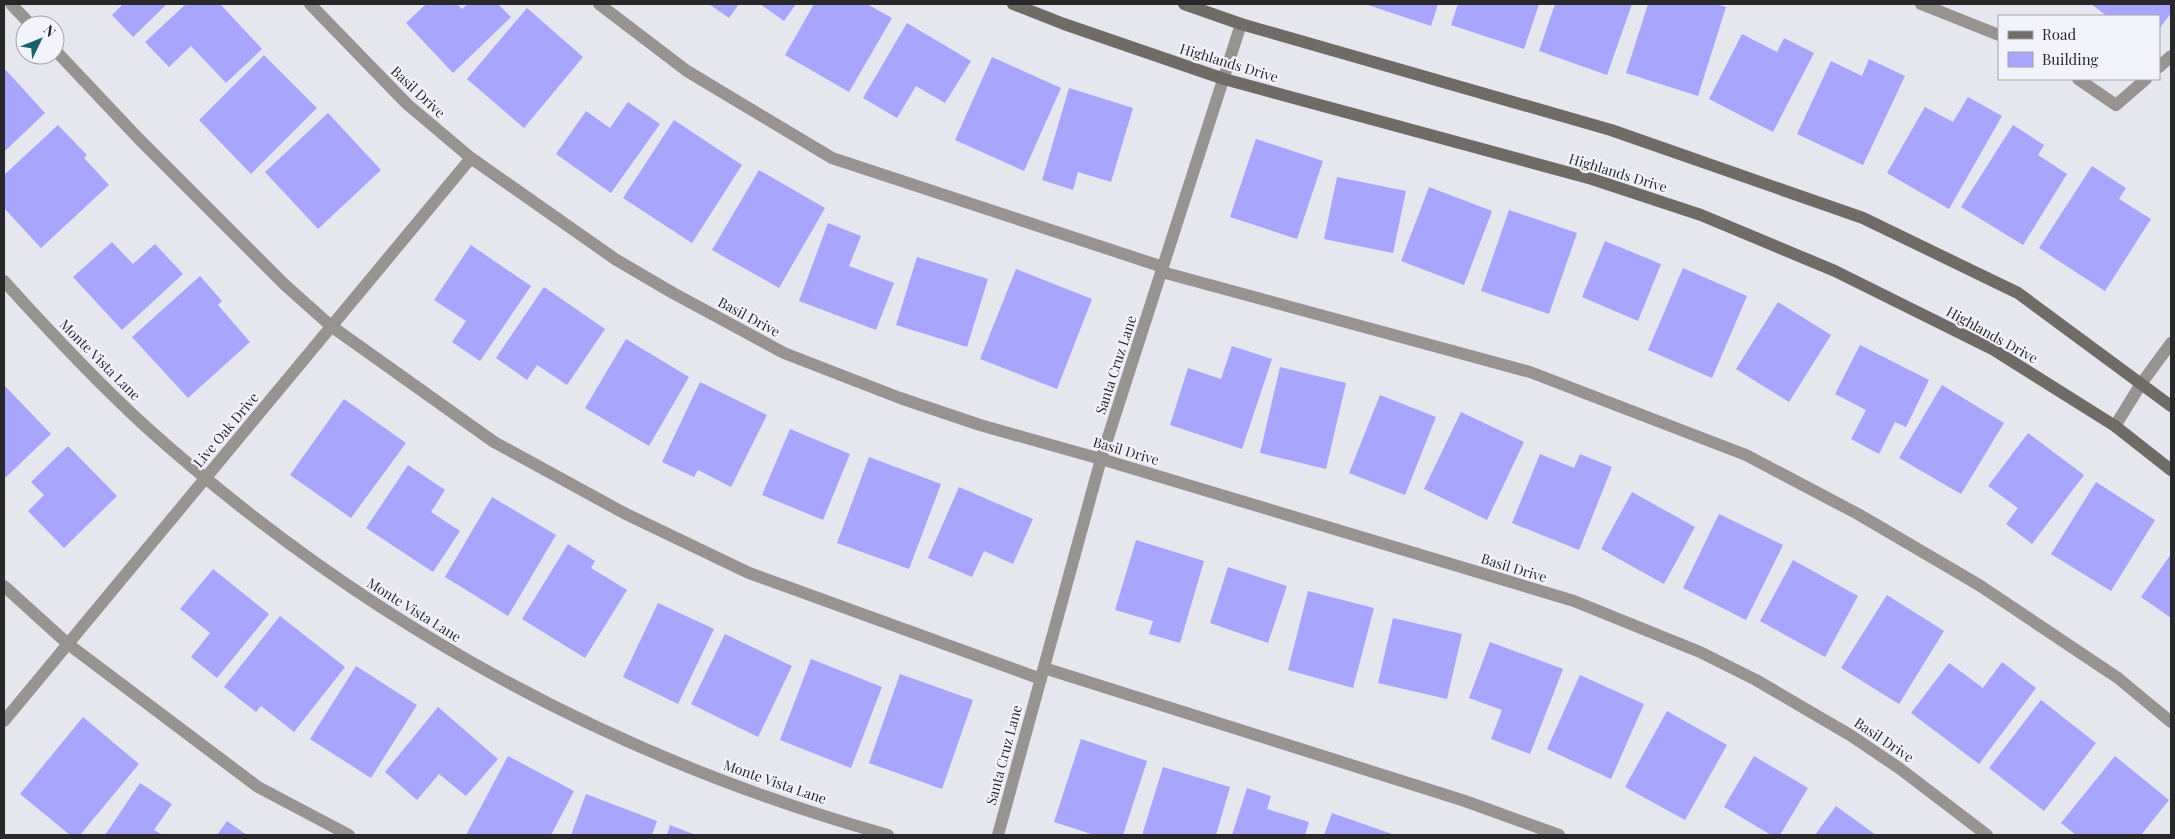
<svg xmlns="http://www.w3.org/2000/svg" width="2175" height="839" font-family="'Playfair Display',serif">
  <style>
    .building { fill: #a7a5fd }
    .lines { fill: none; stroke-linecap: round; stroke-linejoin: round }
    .lane { stroke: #969390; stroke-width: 12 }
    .street { stroke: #969390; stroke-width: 12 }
    .secondary { stroke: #6f6c68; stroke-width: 12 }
    .labels { text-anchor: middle; stroke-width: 4.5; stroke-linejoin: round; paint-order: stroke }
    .street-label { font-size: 14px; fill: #28282b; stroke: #f3f3fc }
  </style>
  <rect width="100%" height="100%" fill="#e6e6ee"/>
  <path class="building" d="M123,4H167L133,37L112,15Z
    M186,4H220L262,49L226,83L191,46L169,67L145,42Z
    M426,4H457L462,9L468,4H498L511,17L453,73L406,23Z
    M709,4H739L729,18Z
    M760,4H796L784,21Z
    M814,4H867L892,18L849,92L785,55Z
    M1365,4H1438L1431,26Z
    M1458,4H1539L1524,49L1451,25Z
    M1555,4H1632L1607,75L1539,51Z
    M1648,4H1715L1726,7L1698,96L1626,73Z
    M2091,4H2171V13L2159,29V16H2107Z
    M527,8L583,57L524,128L467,79Z
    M907,23L971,61L945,103L916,86L897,118L863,98Z
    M1742,34L1777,52L1784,38L1814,53L1773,132L1709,99Z
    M264,55L317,108L251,174L199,120Z
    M992,57L1061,88L1024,171L955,140Z
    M1869,59L1905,76L1863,165L1797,134L1831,61L1862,76Z
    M4,68L45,113L4,152Z
    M1069,88L1133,108L1111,182L1078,172L1073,190L1042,180Z
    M1968,97L2002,116L1949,209L1887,173L1925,107L1953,122Z
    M628,102L660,124L611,193L556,154L586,111L610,128Z
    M328,113L381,170L318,229L265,172Z
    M674,120L742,165L692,243L623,198Z
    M58,125L87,155L84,158L109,185L41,248L4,208V175Z
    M2013,125L2044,145L2038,155L2067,174L2023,245L1961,207Z
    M1256,139L1323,161L1297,239L1230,217Z
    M2092,166L2126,188L2119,199L2151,219L2105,291L2039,248Z
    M759,170L825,208L779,288L712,250Z
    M1337,177L1406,191L1393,253L1324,239Z
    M1429,187L1492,211L1464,285L1401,261Z
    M1509,210L1577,233L1549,314L1481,291Z
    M828,223L861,236L849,266L894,283L876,330L799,301Z
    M1605,241L1661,264L1638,321L1582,297Z
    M112,242L133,264L155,244L183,274L122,330L73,277Z
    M471,245L531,286L480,361L452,342L466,321L434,300Z
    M917,257L988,279L967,347L896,325Z
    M1683,268L1747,296L1712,378L1648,350Z
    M1016,269L1092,299L1057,389L980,359Z
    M200,276L222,301L218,305L250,342L188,398L132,337Z
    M544,287L605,329L567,385L537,365L527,380L496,358Z
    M1778,302L1831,335L1789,402L1736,369Z
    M626,339L689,377L649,446L585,408Z
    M1860,345L1929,380L1906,427L1895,422L1879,454L1851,439L1866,410L1835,394Z
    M1232,346L1272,359L1242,449L1170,425L1188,368L1221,379Z
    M1280,367L1346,383L1326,469L1260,453Z
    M700,382L767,415L731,487L698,470L694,477L662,462Z
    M4,385L51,434L4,479Z
    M1942,385L2004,423L1961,494L1899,458Z
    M1380,395L1436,417L1405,495L1349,473Z
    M344,399L406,443L351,518L290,475Z
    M1461,412L1524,442L1487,520L1424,489Z
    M790,429L850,454L823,520L762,495Z
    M2028,433L2084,475L2032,544L2006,524L2018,508L1988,486Z
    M68,446L117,496L64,548L28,511L44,495L31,482Z
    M1540,454L1574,468L1580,454L1612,467L1579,550L1512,523Z
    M869,457L941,484L909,569L837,543Z
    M408,465L445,490L431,512L460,531L433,572L366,528Z
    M2096,482L2155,520L2111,591L2051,554Z
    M959,487L1033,519L1013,564L984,551L972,577L928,558Z
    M1632,492L1695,527L1664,584L1601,549Z
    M492,497L556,535L508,616L445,577Z
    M1719,514L1783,545L1746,620L1683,588Z
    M1136,540L1204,561L1180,643L1149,634L1153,621L1115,610Z
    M568,544L595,561L591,568L627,590L585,658L522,619Z
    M2171,554V618L2141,597Z
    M1793,560L1858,596L1825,657L1760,621Z
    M1228,567L1287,586L1268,643L1210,623Z
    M213,569L269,614L217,678L191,657L210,633L180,609Z
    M1308,591L1374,608L1353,688L1288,670Z
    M1887,595L1944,631L1899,704L1841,668Z
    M658,603L714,629L678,704L623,677Z
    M280,616L345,667L294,732L261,706L256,712L224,687Z
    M1393,618L1462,634L1447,699L1378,683Z
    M725,634L792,666L758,737L691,704Z
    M1490,642L1563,669L1530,754L1491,739L1502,710L1469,698Z
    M811,659L882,687L851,768L780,740Z
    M2002,662L2036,688L1979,764L1911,713L1949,663L1983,688Z
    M356,666L417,705L371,778L310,739Z
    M900,674L973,700L942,789L869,763Z
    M1580,675L1644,704L1611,779L1547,749Z
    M2041,700L2096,743L2044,811L1989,768Z
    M438,707L498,759L466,796L439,774L417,800L385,772Z
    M1667,711L1727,745L1685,820L1625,787Z
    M83,717L139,764L80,835H70L20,794Z
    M1081,739L1147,761L1123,835H1094L1054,822Z
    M508,756L574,791L551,835H466Z
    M1754,756L1808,788L1780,835H1771L1724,807Z
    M2115,756L2169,800L2141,835H2076L2061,823Z
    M1163,767L1230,787L1216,835H1142Z
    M140,783L172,804L154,830L163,835H105Z
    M1247,788L1271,796L1267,809L1309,822L1305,835H1232Z
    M586,794L657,821L652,835H571Z
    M1836,806L1876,835H1815Z
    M1332,813L1395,835H1324Z
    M227,821L247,835H217Z
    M670,825L696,835H667Z"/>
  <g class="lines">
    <path class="lane" d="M11,4L31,25
      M599,4L687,71L832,158L1163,267
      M1921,4L1999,35
      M55,50L139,139L285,285L331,326L494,442L624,513L749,573L1041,679
      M2159,67L2171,56
      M2078,79L2116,105L2146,79
      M1162,272L1530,372L1746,455L1858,514L1979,585L2118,678L2171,722
      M4,586L68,644L258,787L349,835
      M1044,668L1465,801L1559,835"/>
    <path class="street" d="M310,4L407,104L471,158L615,259L673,293L784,353L900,398L980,425L1101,459L1574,601L1700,652L1756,680L1850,735L1899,768L1987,835
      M4,281C49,331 95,380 145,426C361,620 608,757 888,835
      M2115,426L2141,384L2171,343
      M4,721L471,158
      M998,835L1101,459L1241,24"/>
    <path class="secondary" d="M1013,4L1064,24L1224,79L1592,179L1701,215L1835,271L1994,350L2115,426L2171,470
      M1184,4L1241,24L1611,130L1863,218L2018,293L2171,406"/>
  </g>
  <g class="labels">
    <g class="street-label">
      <text transform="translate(1229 63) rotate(17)" y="5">Highlands Drive</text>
      <text transform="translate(418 92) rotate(43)" y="5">Basil Drive</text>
      <text transform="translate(1618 173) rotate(17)" y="5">Highlands Drive</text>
      <text transform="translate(749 317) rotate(28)" y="5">Basil Drive</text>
      <text transform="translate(1992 335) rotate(29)" y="5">Highlands Drive</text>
      <text transform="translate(100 360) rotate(45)" y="5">Monte Vista Lane</text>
      <text transform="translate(1116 365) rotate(-72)" y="5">Santa Cruz Lane</text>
      <text transform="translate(226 430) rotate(-50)" y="5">Live Oak Drive</text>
      <text transform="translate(1126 451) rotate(16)" y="5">Basil Drive</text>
      <text transform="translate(1514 568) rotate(17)" y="5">Basil Drive</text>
      <text transform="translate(414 610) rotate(32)" y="5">Monte Vista Lane</text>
      <text transform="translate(1884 740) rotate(34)" y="5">Basil Drive</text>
      <text transform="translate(1004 755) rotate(-75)" y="5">Santa Cruz Lane</text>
      <text transform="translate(775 782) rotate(19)" y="5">Monte Vista Lane</text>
    </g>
  </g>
  <rect width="2175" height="839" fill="none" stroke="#28282b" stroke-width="10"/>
  <rect x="1998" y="15" width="162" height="65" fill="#f3f3fc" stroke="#a2a2a8"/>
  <rect x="2008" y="31" width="25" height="8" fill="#6f6c68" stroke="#a2a2a8"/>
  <text x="2042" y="40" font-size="15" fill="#28282b">Road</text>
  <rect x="2008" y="52" width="25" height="15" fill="#a7a5fd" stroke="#a2a2a8"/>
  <text x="2042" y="65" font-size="15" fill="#28282b">Building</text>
  <g transform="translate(40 40) rotate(47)"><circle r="24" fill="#f3f3fc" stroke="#a2a2a8"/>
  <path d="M0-4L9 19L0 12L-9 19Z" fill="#15626c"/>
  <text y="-8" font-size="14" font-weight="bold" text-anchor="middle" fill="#28282b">N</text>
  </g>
</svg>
